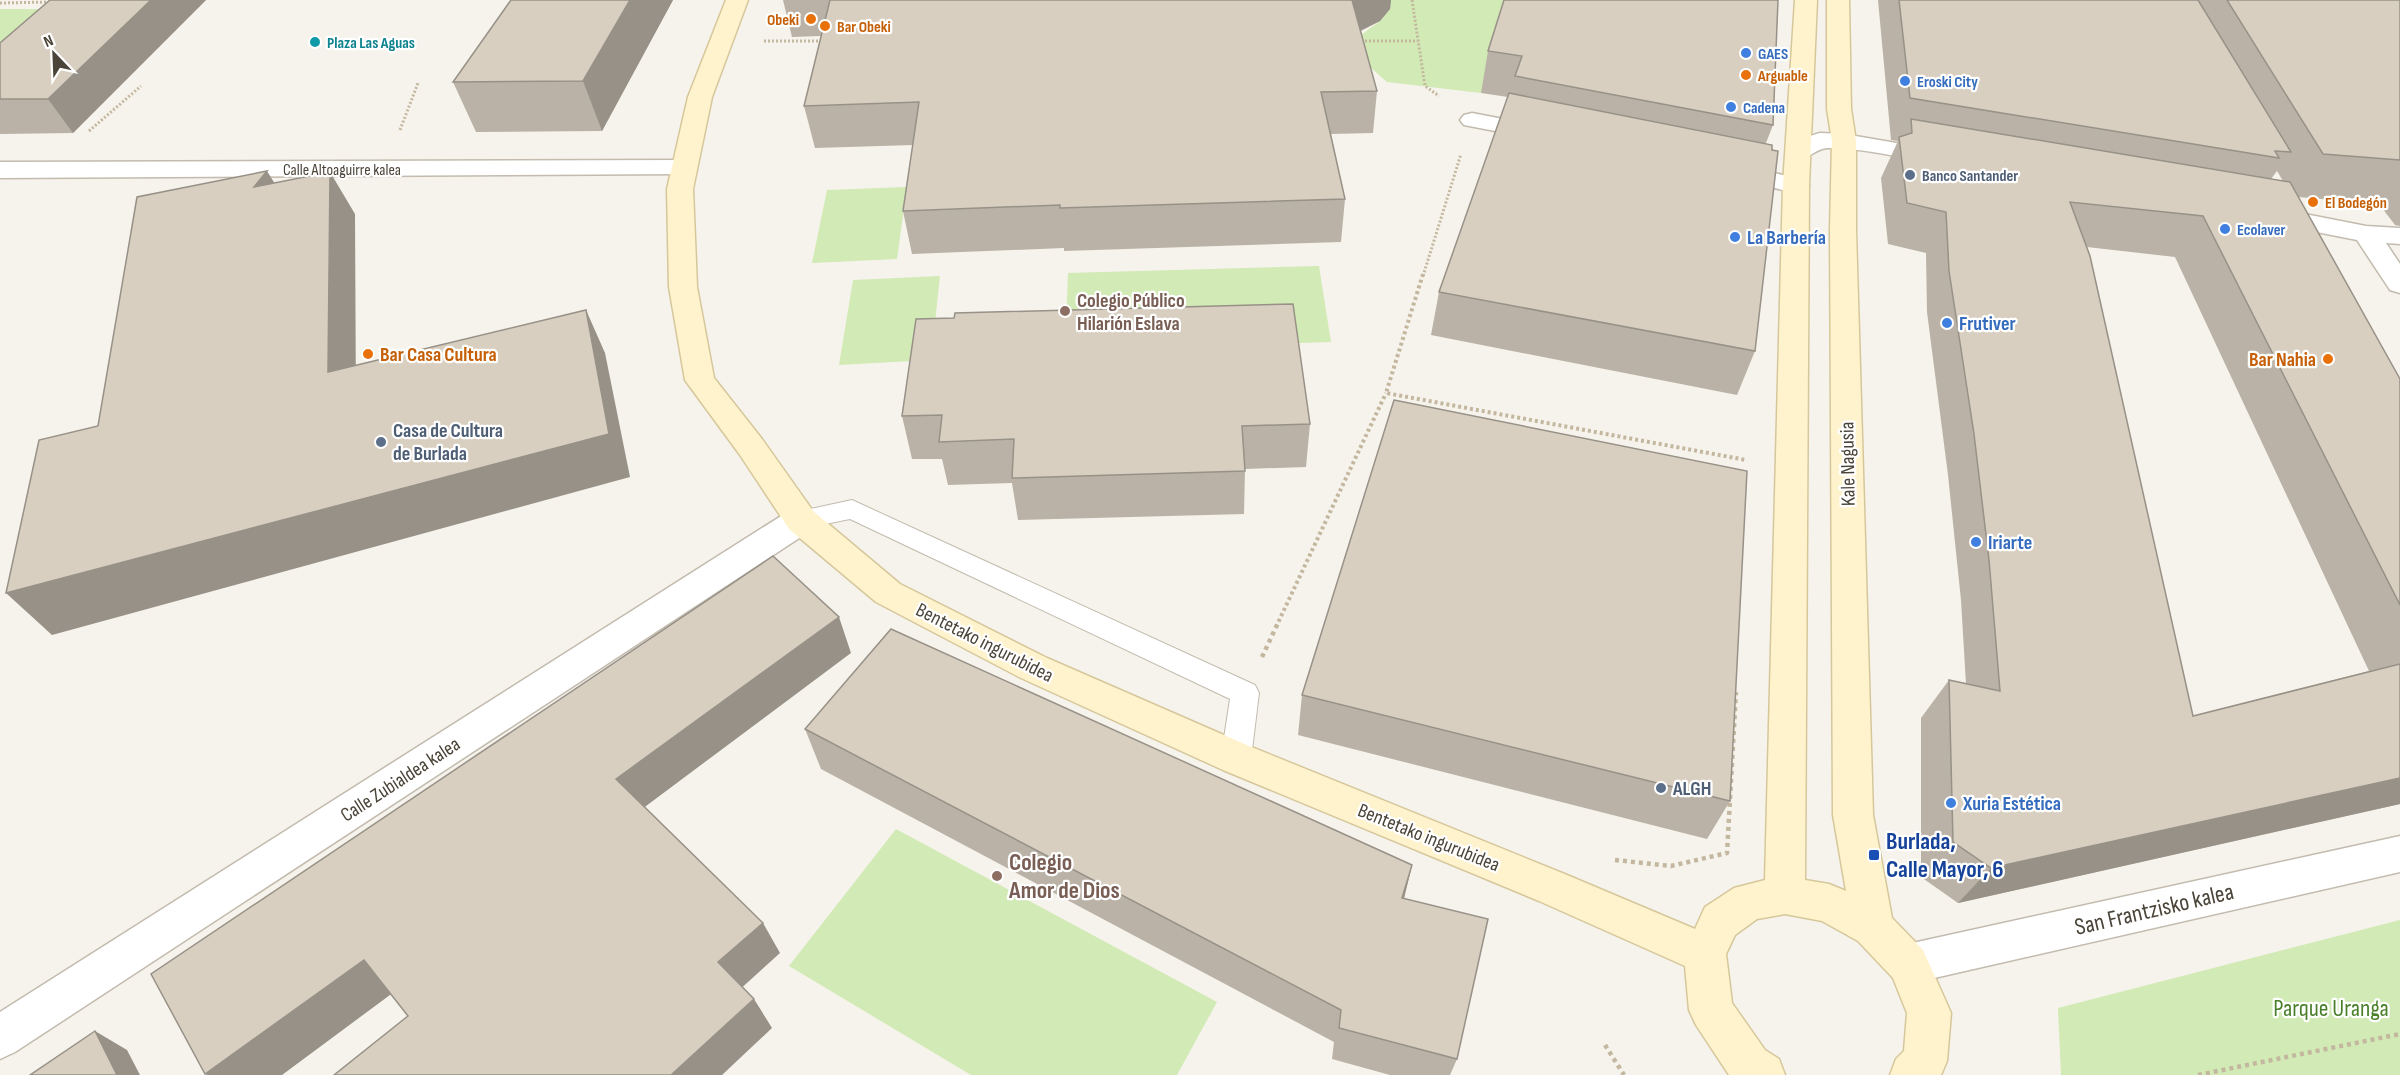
<svg xmlns="http://www.w3.org/2000/svg" width="2400" height="1075" font-family="'Sofia Sans Condensed',sans-serif">
  <style>
    .green { fill: #d2eab5 }
    .lines { fill: none; stroke-linecap: round; stroke-linejoin: round }
    .service-casing { stroke: #c2bbae; stroke-width: 2 }
    .minor-casing { stroke: #c2bbae; stroke-width: 3 }
    .tertiary-casing { stroke: #c2bbae; stroke-width: 3 }
    .secondary-casing { stroke: #d6c79b; stroke-width: 3 }
    .path-far2 { stroke: #c4b79f; stroke-width: 3; stroke-dasharray: 2 2; stroke-linecap: butt }
    .path-far1 { stroke: #c4b79f; stroke-width: 4; stroke-dasharray: 3 3; stroke-linecap: butt }
    .path { stroke: #c4b79f; stroke-width: 4.5; stroke-dasharray: 4 4; stroke-linecap: butt }
    .service { fill: #fff; fill-rule: evenodd }
    .minor { fill: #fff; fill-rule: evenodd }
    .tertiary { fill: #fff; fill-rule: evenodd }
    .secondary { fill: #fff3cd; fill-rule: evenodd }
    .wall { fill: #bab2a6; fill-rule: evenodd }
    .shaded-wall { fill: #979187 }
    .building { fill: #d8cfc1; stroke: #979187; stroke-width: 1.5 }
    .food-dot { fill: #e8710a; stroke: #fff; stroke-width: 2 }
    .culture-dot { fill: #0f9aa8; stroke: #fff; stroke-width: 2 }
    .shop-dot { fill: #3f7fe0; stroke: #fff; stroke-width: 2 }
    .service-dot { fill: #5c6f8a; stroke: #fff; stroke-width: 2 }
    .education-dot { fill: #8d6e63; stroke: #fff; stroke-width: 2 }
    .transit-dot { fill: #1a4fb4; stroke: #fff; stroke-width: 2 }
    .labels { text-anchor: middle; stroke-width: 4.5; stroke-linejoin: round; paint-order: stroke }
    .far-food-label { font-size: 16px; font-weight: bold; fill: #c56008; stroke: #fff; text-anchor: start }
    .far-culture-label { font-size: 16px; font-weight: bold; fill: #0d838f; stroke: #fff; text-anchor: start }
    .far-shop-label { font-size: 16px; font-weight: bold; fill: #366cbe; stroke: #fff; text-anchor: start }
    .far-street-label { font-size: 16px; fill: #4b4439; stroke: #fff }
    .far-service-label { font-size: 16px; font-weight: bold; fill: #4e5e75; stroke: #fff; text-anchor: start }
    .shop-label { font-size: 20px; font-weight: bold; fill: #366cbe; stroke: #fff; text-anchor: start }
    .education-label { font-size: 20px; font-weight: bold; fill: #785e54; stroke: #fff; text-anchor: start }
    .food-label { font-size: 20px; font-weight: bold; fill: #c56008; stroke: #fff; text-anchor: start }
    .service-label { font-size: 20px; font-weight: bold; fill: #4e5e75; stroke: #fff; text-anchor: start }
    .street-label { font-size: 20px; fill: #4b4439; stroke: #fff }
    .near-transit-label { font-size: 24px; font-weight: bold; fill: #164399; stroke: #fff; text-anchor: start }
    .near-education-label { font-size: 24px; font-weight: bold; fill: #785e54; stroke: #fff; text-anchor: start }
    .near-street-label { font-size: 24px; fill: #4b4439; stroke: #fff }
    .near-park-label { font-size: 24px; fill: #4a7f2a; stroke: #fff }
  </style>
  <rect width="100%" height="100%" fill="#f6f3ec"/>
  <path class="green" d="M1389,0H1509L1481,93L1387,82L1346,46L1380,21L1390,9Z
    M0,9H64L0,68Z
    M907,187L897,259L812,263L827,190Z
    M1319,266L1331,342L1065,351L1068,273Z
    M940,276L931,360L839,365L853,280Z
    M896,829L1217,1002L1177,1075H971L789,966Z
    M2400,920V1075H2061L2058,1008Z"/>
  <g class="lines">
    <g class="service-casing">
      <path id="service" d="M852,500L1255,685L1259,693L1251,758L1246,767L1236,771L1226,767L1221,758L1230,699L850,519L801,529L792,527L788,520L792,513Z"/>
    </g>
    <g class="minor-casing">
      <path id="minor" d="M1472,113L1550,128L1553,133L1550,138L1541,140L1464,125L1460,120L1464,115Z
        M1820,133L1844,134L1937,150L1946,152L1949,157L1946,162L1937,164C1902,158 1864,148 1829,148C1813,148 1809,163 1789,158L1786,153C1793,143 1808,136 1820,133Z
        M684,160L693,162L696,167L693,172L684,174L0,178V162Z
        M1730,163L1805,180L1809,185L1805,190L1796,193L1721,176L1717,171L1721,166Z
        M2269,207L2366,226L2400,228V244L2386,243L2400,264V293L2390,290L2357,240L2260,221L2256,215L2260,209Z
        M801,508L813,511L817,520L813,529L15,1052L0,1059V1012L789,511Z"/>
    </g>
    <g class="tertiary-casing">
      <path id="tertiary" d="M2400,836V872L1908,984L1893,978L1887,964L1893,950L1908,944Z"/>
    </g>
    <g class="secondary-casing">
      <path id="secondary" d="M726,0H748L712,97L693,189L697,287L714,378L762,439L813,511L900,584L1047,658L1249,746L1567,875L1695,929L1705,907L1734,888L1765,880L1783,185L1795,0H1817L1809,185L1805,880L1829,884L1846,891L1833,815L1830,230L1832,141L1827,109V0H1849L1851,109L1856,141V230L1873,815L1892,918L1923,950L1951,1013L1947,1061L1941,1075H1890L1896,1059L1904,1051L1907,1013L1893,978L1858,941L1822,921L1785,914L1757,919L1735,935L1726,954L1732,1003L1765,1050L1779,1059L1785,1075H1729L1696,1025L1689,1010L1685,966L1539,901L1223,770L1021,678L876,602L789,529L740,455L685,380L669,287L667,189L688,97Z"/>
    </g>
    <path class="path-far2" d="M1412,0L1425,86L1439,96
      M0,3L50,2
      M764,41H825
      M1361,41H1418
      M400,130L418,83
      M89,131L141,86
      M1423,276L1461,154"/>
    <path class="path-far1" d="M1423,274L1386,393L1746,460
      M1276,627L1386,393"/>
    <path class="path" d="M1262,657L1277,625
      M1615,860L1671,866L1727,853L1736,692
      M1605,1045L1624,1075
      M2198,1075L2400,1034"/>
    <use href="#service" class="service"/>
    <use href="#minor" class="minor"/>
    <use href="#tertiary" class="tertiary"/>
    <use href="#secondary" class="secondary"/>
  </g>
  <path class="wall" d="M50,0H206L73,133L0,134V43Z
    M673,0L602,131L476,132L453,82Z
    M783,0H1391L1390,9L1380,21L1361,31L1377,91L1373,133L1331,134L1345,199L1341,242L1064,251V248L912,254L903,211L913,145L815,148L804,106L821,36L792,37Z
    M1504,0L1773,125L1766,143L1755,351L1737,395L1431,335L1439,292L1508,97L1481,93L1488,51Z
    M1878,0H2400V226L2395,225L2379,204L2298,197L2400,379V804L1958,903L1921,877V718L1949,680L1966,684L1961,600L1948,475L1927,312L1926,253L1888,244L1881,178L1898,141L1891,140ZM2277,171L2283,181L2271,179ZM2087,247L2175,257L2369,671L2193,716Z
    M954,318L1310,424L1306,467L1245,469L1244,514L1018,520L1012,483L948,485L942,459H912L902,416Z
    M1302,695L1730,801L1707,839L1298,735Z
    M805,729L1412,865L1404,899L1457,1059L1450,1075H1390L1332,1059L1334,1042L821,769Z"/>
  <path class="shaded-wall" d="M151,0H206L73,133L48,99Z
    M630,0H673L602,131L583,81Z
    M1351,0H1391L1390,9L1380,21L1347,37Z
    M267,171L293,213L254,187Z
    M330,172L355,214L356,415L328,372Z
    M586,310L605,353L630,477L52,635L6,593Z
    M839,617L851,653L638,812L616,779Z
    M2400,778V804L1958,903L1991,868Z
    M1412,865L1403,902L1402,898Z
    M763,923L780,953L737,992L718,962Z
    M364,960L398,989L282,1075H207L205,1074Z
    M754,999L772,1028L722,1075H671Z
    M95,1031L127,1050L140,1075H117Z"/>
  <path class="building" d="M50,0H151L48,99H0V43Z
    M511,0H630L583,81L453,82Z
    M830,0H1352L1377,91L1321,92L1345,199L1060,208V205L903,211L919,102L804,106Z
    M1504,0H1778L1773,125L1515,76L1522,56L1488,51Z
    M1899,0H2198L2291,152L2275,151L2279,158L1910,98Z
    M2227,0H2400V160L2323,154Z
    M1509,93L1772,145V150L1778,151L1755,351L1439,292Z
    M1911,119L2290,182L2400,379V605L2203,216L2070,202L2090,256L2193,716L2400,664V778L1991,868L1953,842L1949,680L2000,691L1989,560L1974,434L1949,271L1946,212L1907,203L1899,137L1912,133Z
    M267,171L254,187L330,172L328,372L586,310L609,434L6,593L39,440L98,426L137,197Z
    M1293,304L1310,424L1242,426L1245,471L1012,478L1014,439L939,442L942,415L902,416L916,319L954,318L955,313Z
    M1394,400L1747,471L1730,801L1302,695Z
    M773,556L839,617L616,779L763,923L718,962L754,999L671,1075H334L408,1016L364,960L205,1074L151,974Z
    M891,629L1412,865L1402,898L1488,919L1457,1059L1339,1028L1341,1010L805,729Z
    M95,1031L117,1075H30Z"/>
  <g class="food-dot">
    <circle cx="811" cy="19" r="6"/>
    <circle cx="825" cy="26" r="6"/>
    <circle cx="1746" cy="75" r="6"/>
    <circle cx="2313" cy="202" r="6"/>
    <circle cx="368" cy="354" r="6"/>
    <circle cx="2328" cy="359" r="6"/>
  </g>
  <circle class="culture-dot" cx="315" cy="42" r="6"/>
  <g class="shop-dot">
    <circle cx="1746" cy="53" r="6"/>
    <circle cx="1905" cy="81" r="6"/>
    <circle cx="1731" cy="107" r="6"/>
    <circle cx="2225" cy="229" r="6"/>
    <circle cx="1735" cy="237" r="6"/>
    <circle cx="1947" cy="323" r="6"/>
    <circle cx="1976" cy="542" r="6"/>
    <circle cx="1951" cy="803" r="6"/>
  </g>
  <g class="service-dot">
    <circle cx="1910" cy="175" r="6"/>
    <circle cx="381" cy="442" r="6"/>
    <circle cx="1661" cy="788" r="6"/>
  </g>
  <g class="education-dot">
    <circle cx="1065" cy="311" r="6"/>
    <circle cx="997" cy="876" r="6"/>
  </g>
  <rect class="transit-dot" x="1868" y="849" width="12" height="12" rx="3"/>
  <g class="labels">
    <g class="far-food-label">
      <text x="799" y="25" text-anchor="end">Obeki</text>
      <text x="837" y="32">Bar Obeki</text>
      <text x="1758" y="81">Arguable</text>
      <text x="2325" y="208">El Bodegón</text>
    </g>
    <g class="far-culture-label">
      <text x="327" y="48">Plaza Las Aguas</text>
    </g>
    <g class="far-shop-label">
      <text x="1758" y="59">GAES</text>
      <text x="1917" y="87">Eroski City</text>
      <text x="1743" y="113">Cadena</text>
      <text x="2237" y="235">Ecolaver</text>
    </g>
    <g class="far-street-label">
      <text x="342" y="175">Calle Altoaguirre kalea</text>
    </g>
    <g class="far-service-label">
      <text x="1922" y="181">Banco Santander</text>
    </g>
    <g class="shop-label">
      <text x="1747" y="244">La Barbería</text>
      <text x="1959" y="330">Frutiver</text>
      <text x="1988" y="549">Iriarte</text>
      <text x="1963" y="810">Xuria Estética</text>
    </g>
    <g class="education-label">
      <text x="1077" y="307">Colegio Público<tspan x="1077" dy="23">Hilarión Eslava</tspan></text>
    </g>
    <g class="food-label">
      <text x="380" y="361">Bar Casa Cultura</text>
      <text x="2316" y="366" text-anchor="end">Bar Nahia</text>
    </g>
    <g class="service-label">
      <text x="393" y="437">Casa de Cultura<tspan x="393" dy="23">de Burlada</tspan></text>
      <text x="1673" y="795">ALGH</text>
    </g>
    <g class="street-label">
      <text transform="translate(1847 464) rotate(-91)" y="7">Kale Nagusia</text>
      <text transform="translate(985 642) rotate(27)" y="7">Bentetako ingurubidea</text>
      <text transform="translate(400 779) rotate(-33)" y="7">Calle Zubialdea kalea</text>
      <text transform="translate(1429 837) rotate(22)" y="7">Bentetako ingurubidea</text>
    </g>
    <g class="near-transit-label">
      <text x="1886" y="849">Burlada,<tspan x="1886" dy="28">Calle Mayor, 6</tspan></text>
    </g>
    <g class="near-education-label">
      <text x="1009" y="870">Colegio<tspan x="1009" dy="28">Amor de Dios</tspan></text>
    </g>
    <g class="near-street-label">
      <text transform="translate(2154 909) rotate(-13)" y="8">San Frantzisko kalea</text>
    </g>
    <g class="near-park-label">
      <text x="2331" y="1016">Parque Uranga</text>
    </g>
  </g>
  <g transform="translate(54 54) rotate(337)" stroke="#ffffff" stroke-width="4.5" paint-order="stroke">
  <path d="M0-4.5L10 22L0 15L-10 22Z" fill="#4b4439"/>
  <text y="-9" font-size="16" font-weight="bold" text-anchor="middle" fill="#4b4439">N</text>
  </g>
</svg>
